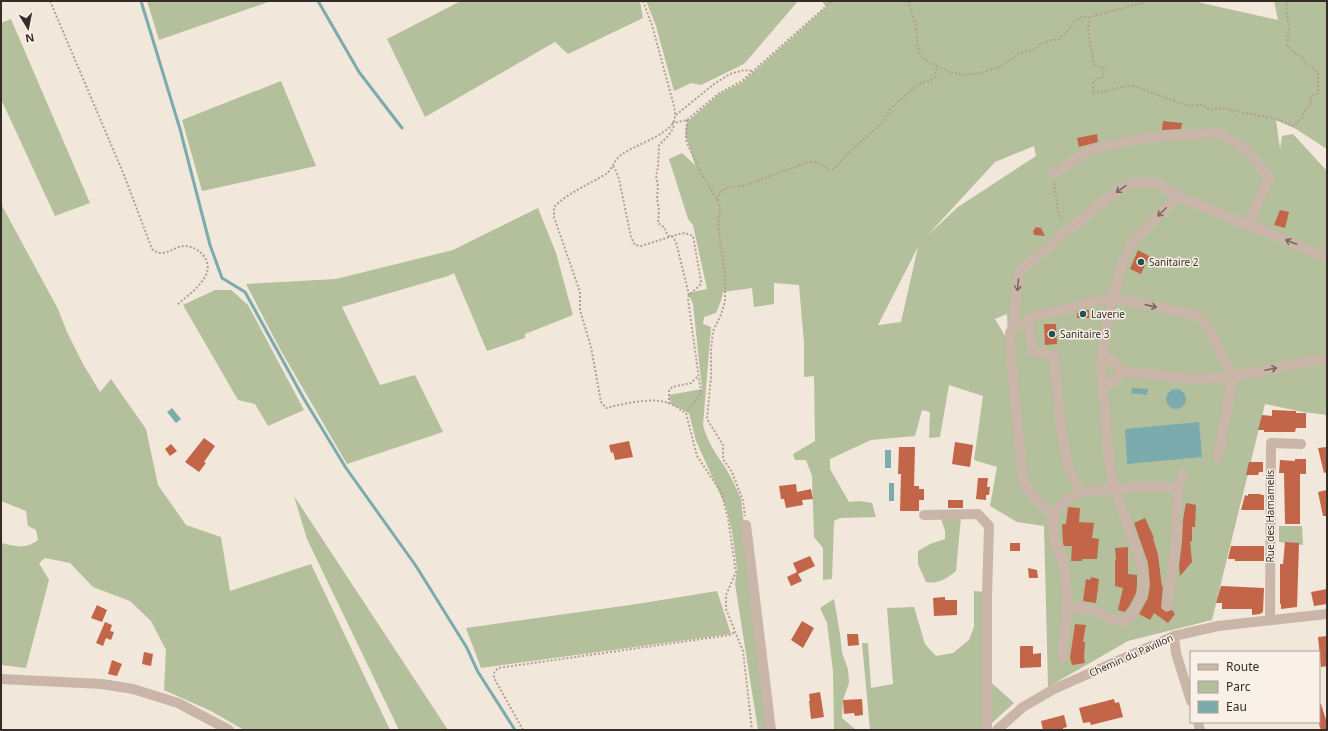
<svg xmlns="http://www.w3.org/2000/svg" width="1328" height="731" font-family="'Noto Sans',sans-serif">
  <style>
    .green { fill: #b4bf9c; fill-rule: evenodd }
    .water { fill: #7babad }
    .lines { fill: none; stroke-linecap: round; stroke-linejoin: round }
    .stream { stroke: #7babad; stroke-width: 3 }
    .building { fill: #c26548 }
    .path { stroke: #b4a092; stroke-width: 2; stroke-dasharray: 2 2; stroke-linecap: butt }
    .minor { stroke: #c9b6a8; stroke-width: 10 }
    .oneway { stroke: #786a62 }
    .poi-dot { fill: #1f5255; stroke: #f9f1e7; stroke-width: 1.5 }
    .labels { text-anchor: middle; stroke-width: 3; stroke-linejoin: round; paint-order: stroke }
    .poi-label { font-size: 10px; fill: #352c28; stroke: #f9f1e7; text-anchor: start }
    .street-label { font-size: 10px; fill: #352c28; stroke: #f9f1e7 }
  </style>
  <rect width="100%" height="100%" fill="#f1e7db"/>
  <path class="green" d="M147,1H271L159,40Z
    M461,1H640L643,18L568,54L555,42L425,117L387,39Z
    M646,1H798L769,35L744,64L701,85L691,83L674,91L655,23Z
    M822,1H1193L1278,20L1274,1H1327V149L1296,129L1276,120L1280,149L1282,136L1293,134L1327,171V415L1303,412L1265,404L1212,620L1128,641L1048,687L1044,526L1017,522L990,506L997,467L974,460L983,396L949,385L940,437L929,438L930,412L922,410L915,436L871,440L830,459V469L849,502L860,501L872,503L876,517L840,518L834,521L832,579L823,580V548L814,537L812,476L806,460H795L793,454L815,441L814,376L804,377V343L799,285L774,283V304L754,307L752,288L723,292L721,301L716,313L704,317L703,324L711,327L703,425C709,447 718,455 729,474C734,482 737,491 741,499L767,730H758L735,584L737,569L732,531L726,507L696,441L689,413L671,404L669,395L702,389L693,304L688,293L707,289L693,225L688,219L669,159L682,153L695,165L685,133L687,122L719,94L741,83L826,7ZM1034,146L1036,156L958,207L927,236L995,162ZM918,247L901,322L879,325H878ZM1007,314L1008,338L1007,339L995,319Z
    M11,19L90,203L55,216L1,99V23Z
    M281,81L316,166L202,191L182,120Z
    M1,204L58,309L67,332L83,364L100,392L111,379L146,429L158,485L186,525L221,537L230,591L311,564L390,730H244L211,711L164,690L166,650L151,621L130,601L93,587L70,563L45,558L39,563L49,580L26,668L1,665V543C16,546 24,550 38,540L36,530L28,526L26,511L1,501Z
    M538,208L556,253L573,315L525,334V338L487,351L454,273L448,276L342,307L380,385L415,375L443,432L347,464L280,349L246,284L336,279L453,250Z
    M215,290H231L248,305L304,410L268,426L255,404L238,400L183,305Z
    M294,496L448,730H399L307,539Z
    M961,517L956,571C946,579 939,584 926,582L918,564V551L930,544L945,539V531L941,519Z
    M1279,526H1302L1303,545L1279,542Z
    M717,591L731,634L481,668L466,628L637,604Z
    M974,591L985,592L984,676L1014,703L984,730H870L862,643H868L871,688L893,684L887,608L914,607L925,644L936,656L953,653L969,640L974,627Z
    M834,599L840,634L842,653L848,669L849,683L843,700L842,718L856,730H834L833,671L827,623L820,608Z"/>
  <path class="water" d="M1132,388L1148,389L1147,395L1131,393Z
    M1166 399a10 10 0 1 1 20 0a10 10 0 1 1-20 0Z
    M172,408L181,419L176,423L167,412Z
    M1199,422L1202,457L1127,464L1125,429Z
    M885,450H891V468H885Z
    M889,483H894V501H889Z"/>
  <g class="lines">
    <path class="stream" d="M141,1L180,129L210,245L222,278L245,292L304,399L346,468L416,566L467,648L478,672L515,730
      M318,1L359,72L402,128"/>
  </g>
  <path class="building" d="M1163,121L1182,123L1181,129L1162,130Z
    M1097,134L1098,142L1079,147L1077,138Z
    M1280,210L1289,212L1285,228L1274,225Z
    M1036,227L1041,228L1045,236L1034,235L1033,231Z
    M1138,250L1149,256L1141,274L1130,269Z
    M1087,310H1089V318H1077V313Z
    M1044,324H1056L1057,344L1045,345Z
    M1272,410L1296,411V413H1306V428H1296L1295,432H1264V430H1258L1262,415L1272,416Z
    M204,438L215,446L204,462L206,463L199,472L185,462Z
    M629,441L633,457L615,460L613,452L611,453L609,445Z
    M955,442L973,445L970,467L952,464Z
    M171,444L177,451L170,456L165,449Z
    M899,447H915L914,486H919V489H924V500H919V511H900L901,474H898Z
    M1327,447V472L1324,473L1318,448Z
    M1295,459H1306V474H1300V524H1285L1284,473H1279L1280,460L1295,461Z
    M1249,462H1263V472H1259L1258,475H1246Z
    M978,478H988L987,487H990L989,495H986V500L976,499Z
    M796,484L797,492L811,489L813,499L802,500L803,505L786,508L784,499H781L779,486Z
    M1327,490V516H1323L1318,492Z
    M1248,494H1261V495H1264V510H1241L1245,495L1248,496Z
    M948,500H963V508H948Z
    M1186,503L1196,505L1195,527H1192V542L1190,541L1192,562L1180,576L1179,566L1182,542L1183,520Z
    M1068,507L1080,508L1079,522L1094,523L1092,538L1099,539L1097,559H1082V561H1071L1072,546H1064L1063,543L1062,524H1066Z
    M1145,518L1154,538H1153L1158,555L1162,587L1163,586L1161,608L1166,612L1172,610L1175,614L1168,623L1154,613L1150,620L1139,614L1148,598L1150,584L1148,563L1134,523Z
    M1285,542L1299,543L1297,607L1281,609V604H1280V564H1283Z
    M1010,543H1020V551H1010Z
    M1231,546H1264V561H1235V559H1228Z
    M1128,547V574L1137,575V585L1136,593L1130,605L1125,612L1118,610L1123,588L1115,586V560H1116L1115,548Z
    M810,556L815,566L798,574L802,581L791,586L787,577L797,572L793,563Z
    M1028,568L1037,570L1038,578H1029Z
    M1091,577L1099,579L1096,603L1083,601L1086,579L1090,580Z
    M1221,586L1264,588L1263,612L1260,614L1252,615V609H1222V603H1216Z
    M1327,589V604L1314,606L1311,592Z
    M945,597V600H957V615L934,616L933,598Z
    M97,605L107,610L102,622L91,618Z
    M802,621L814,628L803,648L791,640Z
    M105,622L112,625L110,631L114,632L111,640L106,638L103,646L96,643Z
    M1075,624L1086,625L1083,642H1085L1084,658L1085,663L1072,665L1070,658Z
    M847,634H858L859,645L848,646Z
    M1327,636V666L1321,667L1318,637Z
    M1020,646H1033V654L1041,653V667L1020,668Z
    M144,652L153,654L151,666L142,664Z
    M112,660L122,664L117,676L108,674Z
    M820,692L824,717L811,719L809,701H810L809,694Z
    M862,699L863,715L855,716L854,713L844,714L843,700Z
    M1114,699L1115,703L1119,702L1123,717L1091,725L1090,722L1083,723L1079,708Z
    M1319,704H1321L1327,723V730H1321L1319,724Z
    M1064,715L1067,727L1063,728V730H1043L1041,721Z"/>
  <g class="lines">
    <path class="path" d="M50,1L124,175L152,249C164,259 172,247 184,246C192,246 199,250 203,255C219,275 190,293 177,305
      M643,1L652,25L674,106C675,112 676,118 673,123C665,136 633,146 621,155C614,160 612,170 606,174C588,185 569,192 554,207V217L580,292V310L591,347L601,402L606,408C623,404 643,399 660,401C670,402 678,408 686,413L697,456L721,492L728,518L736,572L726,595V609L743,651L752,730
      M908,1L916,26L918,49L919,55L927,61L949,72L964,75L981,73L999,67L1009,61L1019,53L1034,50L1039,45L1049,41L1059,39L1067,32L1073,23L1081,17H1090L1142,3L1144,1
      M1090,17L1088,31L1094,65L1104,68L1103,77L1093,81V94L1131,85L1188,106L1202,105L1211,110L1223,108L1240,112L1274,118L1293,126L1302,118L1306,109L1311,103L1310,96L1317,94L1318,91V75L1315,69L1306,64L1303,58L1293,52L1287,45L1289,27L1286,8L1287,1
      M676,115L714,84L730,74L744,70L753,71
      M687,120L686,136L687,143L699,169L719,203L720,211L718,225L725,275V301L721,315L713,331L711,350V377L707,419L723,445V459L732,472L743,501L745,516
      M613,166L616,171L619,179L631,237L635,245L641,246L679,234L685,233L693,236L701,281L700,285L689,295L688,299L701,393L686,413
      M1054,183L1058,212L1062,222
      M717,200L721,191L727,188L743,186L808,162C818,161 822,164 829,170L834,169L849,152L883,122L890,109L915,87L923,82L929,81L935,77L937,66
      M689,295L676,242L672,236H668C663,226 668,230 658,223L659,211L657,198L658,186L656,176L658,167L659,145L668,136L673,129L674,125L673,123L687,120L718,94L742,81L832,1
      M669,404V391L672,387L691,383L698,376
      M523,730L494,678V673L498,668L730,635L735,632"/>
    <path class="minor" d="M1052,174L1091,150L1146,137L1219,133L1245,148L1269,178L1248,225
      M1029,320L1032,350L1054,357L1060,421L1068,467L1081,492
      M1013,327L1019,272L1063,234L1112,195L1130,183H1156L1182,198
      M1103,355L1126,372L1194,379L1233,377L1310,361L1327,360
      M1103,388L1126,372
      M924,515L978,514L989,526L987,596V730
      M1054,517L1041,504L1024,484L1022,472L1011,357L1010,333L1013,327L1034,317L1092,302L1113,298L1196,315L1203,320L1210,331L1233,377L1218,458
      M746,525L771,730
      M1068,606L1095,611L1116,621L1123,622L1129,617L1136,608L1142,595L1144,585L1143,572L1133,540L1115,490L1109,464L1101,363L1110,309L1122,265L1134,240L1176,198H1182L1288,241L1327,258
      M1167,606L1176,541L1178,488L1183,474
      M1270,620L1271,443L1301,444
      M1174,636L1176,653L1191,701
      M1062,658L1068,606L1064,566L1053,535V521L1057,509L1067,499L1081,492L1149,486L1178,488
      M1,679L102,684L133,689L178,703L229,730
      M1198,722L1200,730
      M997,730L1023,707L1054,689L1174,636L1218,626L1327,614"/>
  </g>
  <defs><path id="oneway-shaft" d="M-6 0H5M1.5-3L5.5 0L1.5 3" fill="none" stroke-width="1.6" stroke-linecap="round" stroke-linejoin="round"/></defs>
  <g class="oneway">
    <use href="#oneway-shaft" transform="translate(1121 189) rotate(145)"/>
    <use href="#oneway-shaft" transform="translate(1162 212) rotate(135)"/>
    <use href="#oneway-shaft" transform="translate(1291 242) rotate(-157)"/>
    <use href="#oneway-shaft" transform="translate(1018 285) rotate(96)"/>
    <use href="#oneway-shaft" transform="translate(1151 306) rotate(13)"/>
    <use href="#oneway-shaft" transform="translate(1271 369) rotate(-12)"/>
  </g>
  <g class="poi-dot">
    <circle cx="1141" cy="262" r="4"/>
    <circle cx="1083" cy="314" r="4"/>
    <circle cx="1052" cy="334" r="4"/>
  </g>
  <g class="labels">
    <g class="poi-label">
      <text x="1149" y="266">Sanitaire 2</text>
      <text x="1091" y="318">Laverie</text>
      <text x="1060" y="338">Sanitaire 3</text>
    </g>
    <g class="street-label">
      <text transform="translate(1270 516) rotate(-90)" y="4">Rue des Hamamelis</text>
      <text transform="translate(1131 655) rotate(-24)" y="4">Chemin du Pavillon</text>
    </g>
  </g>
  <rect width="1328" height="731" fill="none" stroke="#352c28" stroke-width="4"/>
  <rect x="1190" y="651" width="130" height="72" fill="#f9f1e7" stroke="#aba29b"/>
  <rect x="1198" y="664" width="20" height="6" fill="#c9b6a8" stroke="#aba29b"/>
  <text x="1226" y="671" font-size="12" fill="#352c28">Route</text>
  <rect x="1198" y="681" width="20" height="12" fill="#b4bf9c" stroke="#aba29b"/>
  <text x="1226" y="691" font-size="12" fill="#352c28">Parc</text>
  <rect x="1198" y="701" width="20" height="12" fill="#7babad" stroke="#aba29b"/>
  <text x="1226" y="711" font-size="12" fill="#352c28">Eau</text>
  <g transform="translate(28 28) rotate(170)" stroke="#f9f1e7" stroke-width="3" paint-order="stroke">
  <path d="M0-3L7 15L0 10L-7 15Z" fill="#352c28"/>
  <text y="-6" font-size="11" font-weight="bold" text-anchor="middle" fill="#352c28">N</text>
  </g>
</svg>
